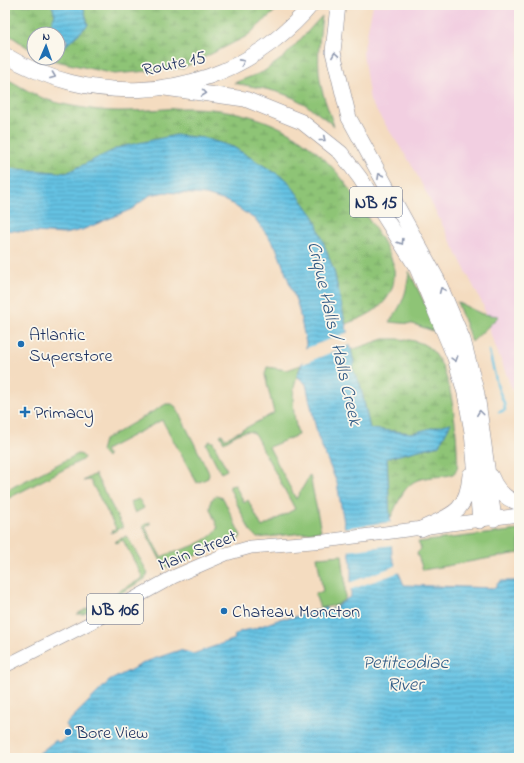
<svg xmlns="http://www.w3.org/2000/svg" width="524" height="763" font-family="'Indie Flower',sans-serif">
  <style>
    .built { fill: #f2cfe1 }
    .green { fill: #8ec476; stroke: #547a6a }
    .wetland { fill: url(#wetland-marsh); stroke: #547a6a }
    .water { fill: url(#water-rules); stroke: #4078a0 }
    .pier { fill: #f4dcc0 }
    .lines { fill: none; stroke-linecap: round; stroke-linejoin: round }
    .stream { stroke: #65c2e3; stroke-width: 2.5 }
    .major-casing { stroke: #88868f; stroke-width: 14 }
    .highway-casing { stroke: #88868f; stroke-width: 16 }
    .major { stroke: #fff; stroke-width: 13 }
    .highway { stroke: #fff; stroke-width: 15 }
    .oneway { stroke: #8d97ae }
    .poi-dot { fill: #1f6fb2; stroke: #fbf7ec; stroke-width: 1.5 }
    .labels { text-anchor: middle; stroke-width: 3.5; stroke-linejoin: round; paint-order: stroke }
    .shield { fill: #fbf7ec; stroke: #5e6b89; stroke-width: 1 }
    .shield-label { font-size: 17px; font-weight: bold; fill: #1b2f5e }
    .street-label { font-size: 18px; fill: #1b2f5e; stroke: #fbf7ec }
    .poi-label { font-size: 18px; fill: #1b2f5e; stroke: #fbf7ec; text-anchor: start }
    .water-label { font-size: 19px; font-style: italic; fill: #315b86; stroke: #fbf7ec }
  </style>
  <defs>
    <pattern id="wetland-marsh" width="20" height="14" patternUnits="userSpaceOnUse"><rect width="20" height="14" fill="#8ec476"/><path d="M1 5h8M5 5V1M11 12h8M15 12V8" fill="none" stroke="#73a064"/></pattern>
    <pattern id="water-rules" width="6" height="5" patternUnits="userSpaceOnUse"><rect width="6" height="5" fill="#65c2e3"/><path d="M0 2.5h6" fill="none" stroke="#529ebb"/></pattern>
  </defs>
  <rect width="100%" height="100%" fill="#fbf7ec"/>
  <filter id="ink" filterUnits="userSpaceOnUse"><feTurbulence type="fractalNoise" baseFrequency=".025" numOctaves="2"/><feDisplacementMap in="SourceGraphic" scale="8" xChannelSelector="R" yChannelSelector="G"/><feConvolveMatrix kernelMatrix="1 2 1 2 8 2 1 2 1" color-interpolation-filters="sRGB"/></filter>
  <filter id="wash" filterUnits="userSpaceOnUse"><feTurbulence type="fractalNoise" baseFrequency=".012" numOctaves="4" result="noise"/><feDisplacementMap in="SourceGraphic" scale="16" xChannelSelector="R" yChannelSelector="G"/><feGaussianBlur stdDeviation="0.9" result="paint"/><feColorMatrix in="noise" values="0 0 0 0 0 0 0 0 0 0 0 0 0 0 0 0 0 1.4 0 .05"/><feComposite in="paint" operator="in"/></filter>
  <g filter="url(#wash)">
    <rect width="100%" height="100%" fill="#f4dcc0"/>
    <path class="built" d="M373,5H519V397L514,394L491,335L483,305L413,167L370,101L363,53Z"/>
    <path class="green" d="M409,271L439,333L413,324L389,322C403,305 407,292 409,271Z
      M457,302L482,314L499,316L472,342Z
      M301,365C290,391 292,408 298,435L269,447L296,499L310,475L321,531L257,538L250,531L230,489V486L235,485L244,503L248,500L262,527L295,509L254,433C244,428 233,437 224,442L220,435L222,434L225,439L274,413L265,375L267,367L287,370Z
      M166,404H172L176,407L209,473L208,478L197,483L162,420L105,450L108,456L107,458L101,451L104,440Z
      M210,441L213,442L227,470L221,473L206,444Z
      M78,454L82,455L84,458L82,460L5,500V491Z
      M95,474L123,527L111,533V532L116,528L90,480L83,481Z
      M216,496L223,498L241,536L237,541L199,554L170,568L163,565L143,527L145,524L150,522V524L145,527L161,557C179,549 206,546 218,528L210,509L211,500Z
      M139,499L144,508L135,513L130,502Z
      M519,530V553L423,570L417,553L421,549L418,542Z
      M127,536L148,573L145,579L84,614H77L143,578L123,540L116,543L115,541Z
      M342,555L345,580V599L337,605L320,608L315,594L323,592L317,557Z"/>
    <path class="wetland" d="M5,5H52L55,15L51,31L52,34H34V52L5,32Z
      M83,5H282L247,36L183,68L114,74L43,58H58V50L63,48L88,25Z
      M322,16C319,41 316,66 322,90C325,102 330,114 334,126C320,115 306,103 289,96C272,89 253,87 234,83L263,72L284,57Z
      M5,78C19,85 33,95 48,100C63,105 83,108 99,110C123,113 158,109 183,108C263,107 321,138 361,207C370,221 392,253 394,268C397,302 372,315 345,324L334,271L287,180L233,147L204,138L120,147L67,173L5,168Z
      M384,339C399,339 415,338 428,347C451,363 456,424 457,450C457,456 459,465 456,471C451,480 426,473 412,483C401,491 396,508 390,519L387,458L439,445L450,424L412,433L370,429L360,384L352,368L354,363L351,350Z"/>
    <path class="water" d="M52,5H83L88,25L63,48L58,50V47L68,41L63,37L58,36V34H52V21L55,15Z
      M176,135L204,138L233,147L287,180L314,217L334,271L354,363L352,368L360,384L370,429L412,433L451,423L439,445L387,458L392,557L404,585L494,588L500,581H519V758H33L56,740L59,743L71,734L66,724L109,681L148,661L180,650L193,654L235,639L234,636L241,631L253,629L283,618H291L319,609L320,610L326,608L328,611L336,607L351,596V562L337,483L318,437L306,384L297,376L306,354V343L298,306L276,247L256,220L229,202L206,195L165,192L150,195L132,209L82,230L64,234L5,230V168L66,173L120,147Z"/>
    <path class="pier" d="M349,332L352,344L303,364L302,358L304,349Z
      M392,522L393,545L347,551L343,528Z
      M398,565L400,572L349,590V583Z"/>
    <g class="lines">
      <path class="stream" d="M489,351L498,388L504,403L505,410L499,412"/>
    </g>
  </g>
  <g filter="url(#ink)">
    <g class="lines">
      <g class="major-casing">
        <path id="major" d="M5,666L88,624L173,577L226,554L251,547L325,541L519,515"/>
      </g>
      <g class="highway-casing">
        <path id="highway" d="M338,5L333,52L349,118L437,279L463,340L477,394L494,519
          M5,55C87,105 195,101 271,43C285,32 300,19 311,5
          M165,88L245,99L302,122L341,153L360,178L417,268L455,358L465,393L472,432L480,521
          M491,476C496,489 505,499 519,503
          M421,529C451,515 467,513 470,475"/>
      </g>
      <use href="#major" class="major"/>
      <use href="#highway" class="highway"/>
    </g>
    <defs><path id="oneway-chevron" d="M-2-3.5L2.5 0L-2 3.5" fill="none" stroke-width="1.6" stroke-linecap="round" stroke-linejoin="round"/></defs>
    <g class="oneway">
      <use href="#oneway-chevron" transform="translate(335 55) rotate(-99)"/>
      <use href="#oneway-chevron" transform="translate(242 62) rotate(-29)"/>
      <use href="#oneway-chevron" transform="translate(53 76) rotate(21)"/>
      <use href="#oneway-chevron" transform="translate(204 93) rotate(8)"/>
      <use href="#oneway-chevron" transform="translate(323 139) rotate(39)"/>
      <use href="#oneway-chevron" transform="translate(380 176) rotate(-119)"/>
      <use href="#oneway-chevron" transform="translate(401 242) rotate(58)"/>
      <use href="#oneway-chevron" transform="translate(442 290) rotate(-113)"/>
      <use href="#oneway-chevron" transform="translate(455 359) rotate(72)"/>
      <use href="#oneway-chevron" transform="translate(480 413) rotate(-97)"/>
    </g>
  </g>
  <g class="poi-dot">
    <circle cx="21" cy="344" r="4"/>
    <path d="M23 406h4v4h4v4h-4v4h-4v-4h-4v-4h4z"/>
    <circle cx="224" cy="611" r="4"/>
    <circle cx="68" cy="732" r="4"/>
  </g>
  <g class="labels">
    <g class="shield">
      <rect x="350" y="187" width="52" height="30" rx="3"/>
      <rect x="87" y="594" width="56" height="30" rx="3"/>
    </g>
    <g class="shield-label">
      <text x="376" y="208">NB 15</text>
      <text x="115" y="615">NB 106</text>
    </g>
    <g class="street-label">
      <text transform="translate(174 63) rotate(-12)" y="6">Route 15</text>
      <text transform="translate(197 550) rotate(-22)" y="6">Main Street</text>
    </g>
    <g class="poi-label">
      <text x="29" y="340">Atlantic<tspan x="29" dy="21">Superstore</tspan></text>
      <text x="34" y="418">Primacy</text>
      <text x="232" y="617">Chateau Moncton</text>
      <text x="76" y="738">Bore View</text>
    </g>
    <g class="water-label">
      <text transform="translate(336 333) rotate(77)" y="7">Crique Halls / Halls Creek</text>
      <text x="405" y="668">Petitcodiac<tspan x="405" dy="22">River</tspan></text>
    </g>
  </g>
  <rect width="524" height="763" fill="none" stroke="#fbf7ec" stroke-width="20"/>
  <g transform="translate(46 46) rotate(2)"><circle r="19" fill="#fbf7ec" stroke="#a1a7b3"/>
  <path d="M0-3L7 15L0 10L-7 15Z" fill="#1f6fb2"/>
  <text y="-6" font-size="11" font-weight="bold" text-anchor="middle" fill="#1b2f5e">N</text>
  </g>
</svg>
